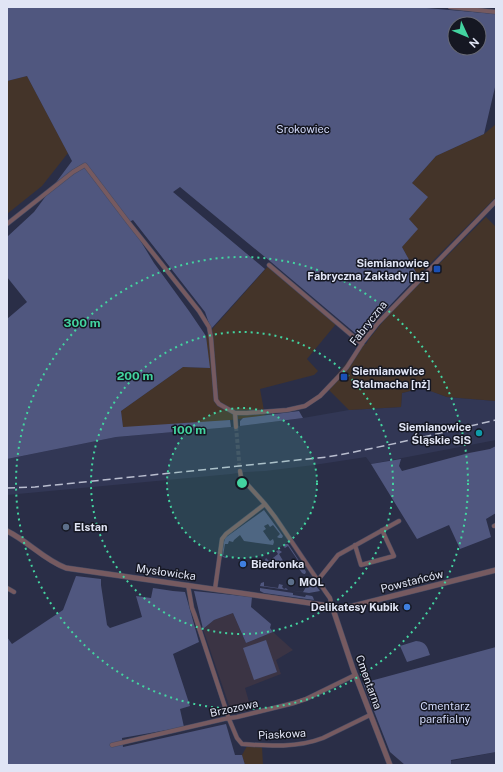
<svg xmlns="http://www.w3.org/2000/svg" width="503" height="772" font-family="'Public Sans',sans-serif">
  <style>
    .built { fill: #323755 }
    .industrial { fill: #443429 }
    .education { fill: #3b3444 }
    .green { fill: #50577f; fill-rule: evenodd }
    .lines { fill: none; stroke-linecap: round; stroke-linejoin: round }
    .minor-tunnel { stroke: #454961; stroke-width: 4; stroke-dasharray: 4 2; stroke-linecap: butt }
    .minor-casing { stroke: #474b63; stroke-width: 5 }
    .tertiary-casing { stroke: #474b63; stroke-width: 6 }
    .minor { stroke: #765a60; stroke-width: 4 }
    .tertiary { stroke: #765a60; stroke-width: 5 }
    .rail { stroke: #b9bdcf; stroke-width: 1.5; stroke-dasharray: 8 4; stroke-linecap: butt }
    .ring { fill: none; stroke: #43d4a0; stroke-width: 2; stroke-dasharray: 2 4 }
    .transit-dot { fill: #1a4fb4; stroke: #151722; stroke-width: 1.5 }
    .culture-dot { fill: #0f9aa8; stroke: #151722; stroke-width: 1.5 }
    .service-dot { fill: #5c6f8a; stroke: #151722; stroke-width: 1.5 }
    .shop-dot { fill: #3f7fe0; stroke: #151722; stroke-width: 1.5 }
    .labels { text-anchor: middle; stroke-width: 3; stroke-linejoin: round; paint-order: stroke }
    .park-label { font-size: 11px; fill: #d0d7f7; stroke: #151722 }
    .poi-label { font-size: 11px; font-weight: bold; fill: #e1e5f5; stroke: #151722; text-anchor: start }
    .street-label { font-size: 11px; fill: #e1e5f5; stroke: #151722 }
    .centre { fill: #43d4a0; stroke: #151722; stroke-width: 2 }
    .ring-label { font-size: 12px; text-anchor: middle; font-weight: bold; fill: #43d4a0; stroke: #151722; stroke-width: 3; stroke-linejoin: round; paint-order: stroke }
  </style>
  <rect width="100%" height="100%" fill="#2a2e47"/>
  <path class="built" d="M423,388L447,397L496,401V440L371,464L366,457L314,465L265,471L245,472L231,474L7,495V459L116,437L231,427L303,418L349,410L401,407L402,393Z
    M496,752V765H451V761Z"/>
  <path class="industrial" d="M27,76L68,153L42,186L7,214V81Z
    M496,124V197L418,276L402,247L417,229L409,219L412,183L436,156L484,134Z
    M486,217L496,227V401L447,397L422,388L402,393L401,407L349,410L326,387L344,366L361,343L366,344L369,339L389,314Z
    M269,265L336,324L307,359L318,371L314,375L260,389L265,416L222,421L123,428L121,411L183,367L209,368L206,336Z
    M247,746L262,747L263,765H245L242,755Z"/>
  <path class="education" d="M233,613L246,643L273,632L293,650L276,660L281,674L245,688L251,709L232,714L203,629L214,620Z"/>
  <path class="green" d="M7,7H415L496,14V83L484,134L436,156L412,183L428,197L409,219L418,229L402,247L418,276L377,319L362,339L271,262L180,187L173,192L265,269L211,329L205,312L133,220L129,222L154,263L189,311L206,336L210,368L183,367L121,411L123,427L230,420L231,427L116,437L7,459V319L27,302L7,277V237L34,212L72,161L27,76L7,81ZM455,24H479V48H455Z
    M299,411L303,418L240,426V421L243,418Z
    M496,446V513L486,519L491,537L460,549L449,525L417,539L371,464L401,459L399,466L402,471L469,453L490,449Z
    M264,510L283,536L282,538H279L277,537L280,534L273,525L270,527L268,524L264,526L266,529L263,531L270,541L273,539L274,542L273,545L244,541L240,535L234,540L233,542L229,541L228,544H225L223,556L227,557L226,558L223,557L222,556L224,542L225,538Z
    M285,544H288L305,570L306,572L305,574H304L302,573L296,564L299,562L288,546L285,548L284,547Z
    M279,550L282,552L279,554L285,564L289,562V565L288,567L285,568L286,564L267,562V566L265,565L264,562L266,558L269,561L278,554L276,551Z
    M76,576L101,579V585L107,625L110,628L142,617L136,596L151,598L153,588L173,591L185,592L199,642L173,654L190,706L180,709L184,727L122,738L123,747L226,724L235,755H242L245,765H7V637L12,644L63,610Z
    M311,580L314,583L320,591L309,593L260,586L261,583L264,582V586L278,588L279,584L283,585L282,587L284,589L286,588L288,590L303,592L306,587L307,588L308,587L307,586Z
    M260,588L293,593V595L305,597L306,595L312,596L313,597L314,600L264,593L260,591Z
    M194,591L252,597L251,607L271,624L270,628L273,632L246,643L233,613L214,620L203,629Z
    M266,640L277,672L254,680L243,648Z
    M416,641C427,642 427,647 430,655L407,662L400,646Z
    M496,647V752L451,760V765H405L390,752L363,683Z"/>
  <g class="lines">
    <path class="minor-tunnel" d="M236,427L240,471"/>
    <g class="minor-casing">
      <path id="minor" d="M450,7L496,12
        M7,224L73,172L85,165L129,223L199,311L209,327L211,338L216,400L219,404L235,413H247L287,410L305,406L320,396L342,373L347,367L363,342L378,323L496,201
        M269,265L362,344
        M235,413L236,427
        M240,471L241,477L246,483L265,504L275,517L325,591L330,598L332,606
        M494,526L496,525
        M355,545L361,565L394,556L382,530
        M318,580L338,555L399,521
        M188,585L192,608L195,616L229,719L237,738L242,744C270,746 297,748 323,738L370,715
        M7,588L14,592
        M215,589L222,539L226,534L265,504
        M112,745L224,719L237,717L294,703L306,699L355,675"/>
    </g>
    <g class="tertiary-casing">
      <path id="tertiary" d="M7,531C28,541 44,560 66,568L337,607H348L357,605L496,570
        M332,606L353,669L390,765"/>
    </g>
    <use href="#minor" class="minor"/>
    <use href="#tertiary" class="tertiary"/>
    <path class="rail" d="M7,488L35,487L327,457C384,447 440,433 496,420"/>
  </g>
  <circle cx="242" cy="483" r="75" fill="#43d4a0" fill-opacity=".12"/>
  <g class="ring">
    <circle cx="242" cy="483" r="75"/>
    <circle cx="242" cy="483" r="151"/>
    <circle cx="242" cy="483" r="226"/>
  </g>
  <g class="transit-dot">
    <rect x="433" y="265" width="8" height="8" rx="2"/>
    <rect x="340" y="373" width="8" height="8" rx="2"/>
  </g>
  <circle class="culture-dot" cx="479" cy="433" r="4"/>
  <g class="service-dot">
    <circle cx="66" cy="527" r="4"/>
    <circle cx="291" cy="582" r="4"/>
  </g>
  <g class="shop-dot">
    <circle cx="243" cy="564" r="4"/>
    <circle cx="407" cy="607" r="4"/>
  </g>
  <g class="labels">
    <g class="park-label">
      <text x="303" y="133">Srokowiec</text>
      <text x="445" y="710">Cmentarz<tspan x="445" dy="13">parafialny</tspan></text>
    </g>
    <g class="poi-label">
      <text x="429" y="267" text-anchor="end">Siemianowice<tspan x="429" dy="13">Fabryczna Zakłady [nż]</tspan></text>
      <text x="352" y="375">Siemianowice<tspan x="352" dy="13">Stalmacha [nż]</tspan></text>
      <text x="471" y="431" text-anchor="end">Siemianowice<tspan x="471" dy="13">Śląskie SiS</tspan></text>
      <text x="74" y="531">Elstan</text>
      <text x="251" y="568">Biedronka</text>
      <text x="299" y="586">MOL</text>
      <text x="399" y="611" text-anchor="end">Delikatesy Kubik</text>
    </g>
    <g class="street-label">
      <text transform="translate(368 323) rotate(-52)" y="4">Fabryczna</text>
      <text transform="translate(166 572) rotate(8)" y="4">Mysłowicka</text>
      <text transform="translate(412 581) rotate(-14)" y="4">Powstańców</text>
      <text transform="translate(369 682) rotate(70)" y="4">Cmentarna</text>
      <text transform="translate(234 708) rotate(-12)" y="4">Brzozowa</text>
      <text transform="translate(282 734) rotate(-3)" y="4">Piaskowa</text>
    </g>
  </g>
  <circle cx="242" cy="483" r="6" class="centre"/>
  <g class="ring-label">
    <text x="82" y="327">300 m</text>
    <text x="135" y="380">200 m</text>
    <text x="189" y="434">100 m</text>
  </g>
  <rect width="503" height="772" fill="none" stroke="#e1e5f5" stroke-width="16"/>
  <g transform="translate(467 36) rotate(134)"><circle r="19" fill="#151722" stroke="#676976"/>
  <path d="M0-3L7 15L0 10L-7 15Z" fill="#43d4a0"/>
  <text y="-6" font-size="11" font-weight="bold" text-anchor="middle" fill="#e1e5f5">N</text>
  </g>
</svg>
